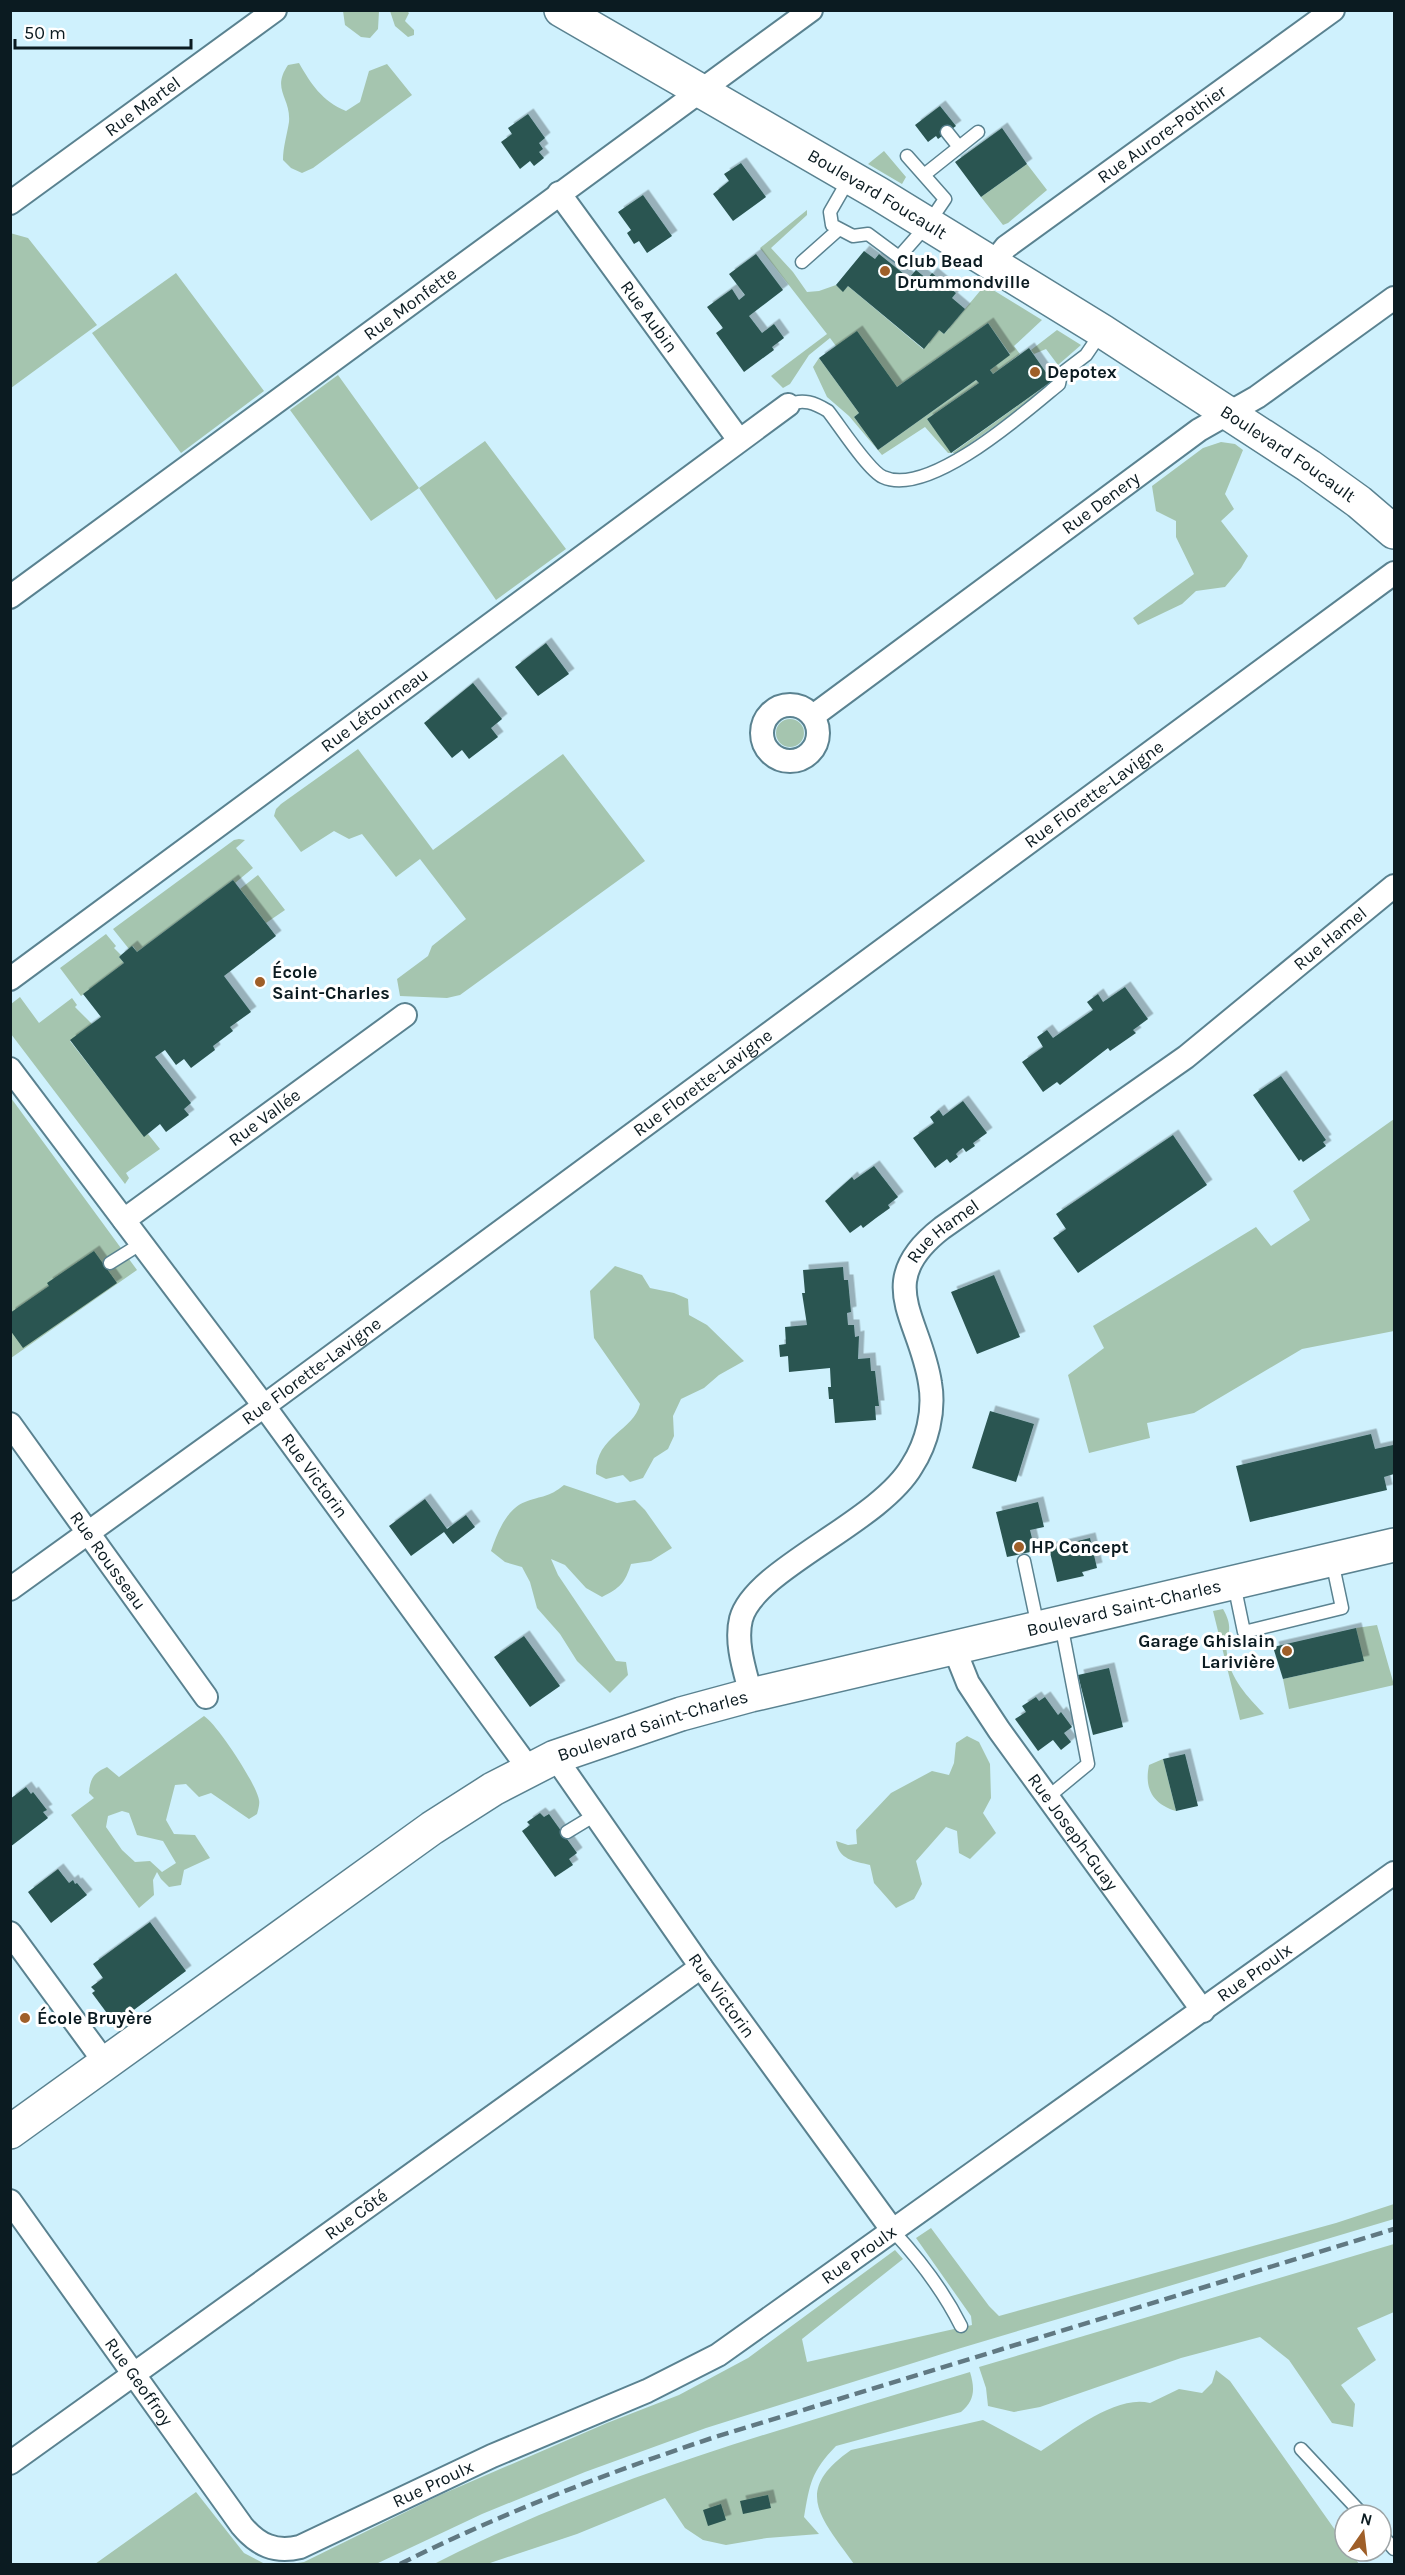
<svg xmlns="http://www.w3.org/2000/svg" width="1405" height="2575" font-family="Karla,sans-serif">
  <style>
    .green { fill: #a5c5af; fill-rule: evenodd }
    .building { fill: #2a5551; filter: url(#shadow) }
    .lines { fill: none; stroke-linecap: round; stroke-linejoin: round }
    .lane-casing { stroke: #5a8290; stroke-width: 15 }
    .street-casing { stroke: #5a8290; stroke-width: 26 }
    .secondary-casing { stroke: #5a8290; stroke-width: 36 }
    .lane { stroke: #fff; stroke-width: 12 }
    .street { stroke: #fff; stroke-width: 22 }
    .secondary { stroke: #fff; stroke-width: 33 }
    .rail { stroke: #617982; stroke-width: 4.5; stroke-dasharray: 12 6; stroke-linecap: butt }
    .poi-dot { fill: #9f5f29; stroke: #fff; stroke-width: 2 }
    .labels { text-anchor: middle; stroke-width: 6; stroke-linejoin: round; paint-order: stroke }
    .street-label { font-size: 18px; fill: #0b1b21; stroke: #fff }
    .poi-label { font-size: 18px; font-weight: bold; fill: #0b1b21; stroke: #fff; text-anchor: start }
  </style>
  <defs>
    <filter id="shadow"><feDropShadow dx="5.5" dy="-5.5" stdDeviation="0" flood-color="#0004"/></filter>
  </defs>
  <rect width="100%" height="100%" fill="#cff1fd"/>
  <path class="green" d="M343,11H379L378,29L370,38L361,37L345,25Z
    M390,11H407L409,13L405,21L414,30V35L408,37L395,26Z
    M299,63C311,84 322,101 346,111L360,102L369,71L387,64L412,95L313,168L302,173L291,168L283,160C283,147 287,135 289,122C291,97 271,90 288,65Z
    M884,151L906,177L902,184L868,164Z
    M1027,164L1047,190L1008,223L1003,225L981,197Z
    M807,210V215L771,248L793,272L807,292L819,291L836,285L843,291L848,286L923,349L939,330L944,334L985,285L1042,320L1014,346L1020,354L993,374L990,370L1010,354L988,323L897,387L836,346L830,338L809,355L790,384L783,388L771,376L827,334L760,248Z
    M10,233L28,238L97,325L11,388Z
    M176,273L264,391L181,453L92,333Z
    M1057,330L1081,345L1058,365L1046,349L1034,354L1031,350Z
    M819,358L859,413L854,417L878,450L976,380L979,383L927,419L952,453L1052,381V385L957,453H948L925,427L882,455L849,416L827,397L813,367Z
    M338,375L419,488L485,441L566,549L496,600L419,488L371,521L290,410Z
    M1221,442L1235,444L1243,450L1225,494L1234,509L1221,521L1248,556L1241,568L1225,587L1196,591L1182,604L1138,625L1133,618L1194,574L1176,537V521L1156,511L1152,486L1203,448Z
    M776 733a14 14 0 1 1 28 0a14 14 0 1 1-28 0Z
    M358,749L433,850L563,754L645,861L460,995L447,998L400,996L397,979L428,956L432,946L466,919L420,859L396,877L362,834L349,839L334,831L301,852L274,816L276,809L281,804Z
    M239,839L245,840L236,848L253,868L235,883L233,880L137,952L133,946L129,949L113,929L234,840Z
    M258,875L285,910L266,923L240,889Z
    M106,934L116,946L114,948L121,955L119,957L124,963L81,996L60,968Z
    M20,997L39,1023L72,998L77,1005L75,1007L92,1024L70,1041L144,1136L148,1134L160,1149L126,1173L129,1178L125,1184L11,1034V1004Z
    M11,1098L137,1270L11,1358Z
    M1394,1119V1331L1302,1349L1194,1413L1147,1423L1150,1438L1089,1453L1068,1375L1104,1348L1093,1326L1256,1227L1271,1246L1310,1220L1293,1191Z
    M615,1266L642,1275L650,1288L674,1293L688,1299L689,1315L707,1325L744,1361L719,1375L704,1388L681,1399L673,1416L674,1436L668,1449L654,1458L643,1478L630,1482L623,1475L606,1479L596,1474C595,1436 634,1431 640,1404L594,1338L590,1291Z
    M564,1485L617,1503L635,1500L645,1510L672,1548L651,1561L631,1564C625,1583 620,1588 602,1597L586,1588L565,1565L551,1559L558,1575L616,1661L626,1662L628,1675L610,1693L577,1661L560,1634L537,1608L530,1582L522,1567L505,1562L491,1551C497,1534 506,1509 525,1502C543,1495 548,1498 564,1485Z
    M1223,1609C1236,1632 1224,1634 1227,1654C1230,1679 1248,1697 1264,1714L1240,1720L1213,1611Z
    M1377,1625L1394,1685L1289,1709L1283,1679L1363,1661L1356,1628Z
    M204,1716C217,1724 257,1785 259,1800C260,1804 258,1810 257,1814L249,1819L211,1793L199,1797L186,1784L175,1785L166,1820L174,1834L195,1835L210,1858L184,1870L181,1885L169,1887L161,1879L157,1872L153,1880L154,1895L139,1908L71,1815L94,1798L89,1793C90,1778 94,1773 107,1767L119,1777ZM122,1811L129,1813L137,1835L163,1841L176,1863L162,1872L150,1861L135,1862L122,1850L106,1827L108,1816Z
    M967,1736L979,1742L990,1764L991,1798L983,1813L996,1833L970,1859L959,1853L957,1831L946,1827L916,1861L922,1884L914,1899L896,1908L874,1883L870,1865C854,1861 839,1860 836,1841L848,1845L857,1844L856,1830L891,1793L932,1771L949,1775L954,1763L956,1743Z
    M1163,1759L1176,1811C1153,1804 1144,1789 1149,1765Z
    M1394,2204V2219L961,2348L706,2428L585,2472L482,2514L376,2564H290L304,2562L440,2495L607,2423L679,2395L748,2358L895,2250L903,2259L802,2339L807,2362L972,2325L971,2316L916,2238L931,2228L989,2306L999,2316L1336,2223Z
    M1394,2244V2312L1357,2328L1376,2360L1341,2385L1355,2404L1353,2427L1332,2423L1289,2360L1260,2337L1181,2358L1040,2407L1014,2412L988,2406L986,2388L979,2367Z
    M1216,2370L1230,2381L1345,2544V2551H1350L1359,2564H854C821,2518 792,2491 851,2450L983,2420L1041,2451C1069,2433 1116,2394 1150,2403L1179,2389L1202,2393L1212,2383Z
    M970,2372C975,2389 975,2400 961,2412L836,2446C811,2472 810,2483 804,2517L819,2534L767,2538L726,2545L703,2540L685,2528L665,2498L577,2534L487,2564H434C603,2477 789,2428 970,2372Z
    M196,2492L244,2553L265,2564H95Z"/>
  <path class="building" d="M940,106L956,126L938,139L936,136L928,142L915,125Z
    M528,114L545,138L539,143L543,149L539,152L544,158L534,166L530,161L520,169L501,142L512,134L508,128Z
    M1002,128L1027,164L981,197L955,162Z
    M741,163L766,197L733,221L713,194L729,181L724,174Z
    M643,195L672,236L647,253L639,241L634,244L627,233L631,230L618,212Z
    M864,251L875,259L879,254L909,278L916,270L927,279L932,273L956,293L952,298L965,309L944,334L939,330L924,349L848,286L843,292L836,285Z
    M756,254L783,290L749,316L762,333L774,324L784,338L772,347L774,350L744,372L716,333L723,328L707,307L732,289L739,300L745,295L729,274Z
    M988,323L1010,355L990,370L993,374L1029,348L1052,381L951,453L927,419L979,383L976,380L878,450L854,417L859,413L819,358L857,331L897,387Z
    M546,643L569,674L538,696L515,667Z
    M473,683L502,719L491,728L498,737L469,759L462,750L452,758L424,723Z
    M233,880L276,936L224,976L251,1012L230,1027L233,1031L213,1046L215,1050L191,1068L184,1059L176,1065L165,1050L155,1057L191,1103L184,1109L189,1115L166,1132L160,1124L144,1137L70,1040L101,1017L83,994L124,963L119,957L121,955L132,946L137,952Z
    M1125,987L1148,1019L1133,1030L1136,1033L1110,1051L1108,1048L1060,1085L1057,1082L1043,1092L1022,1062L1043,1047L1037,1037L1047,1030L1053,1038L1093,1010L1087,1002L1098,994L1103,1002Z
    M1281,1076L1326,1140L1323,1142L1326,1146L1303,1162L1301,1159L1299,1161L1253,1095Z
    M963,1101L987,1133L973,1143L975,1146L966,1152L963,1148L959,1151L956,1154L958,1157L950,1163L947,1159L935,1168L913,1138L934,1123L930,1117L939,1110L943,1116Z
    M1173,1135L1207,1185L1078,1273L1053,1238L1066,1229L1056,1214Z
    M874,1166L898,1197L888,1205L890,1208L876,1218L863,1228L861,1225L850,1233L825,1201L852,1177L854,1180Z
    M94,1251L117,1283L23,1348L10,1330V1313L49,1286L47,1283Z
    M843,1267L844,1280H848L851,1312L847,1313L848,1325H854L855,1337L859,1336L858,1359L870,1358L871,1371H875L879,1406H875L876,1420L835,1423L833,1399H829L828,1387H831L830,1368L789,1372L788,1356L780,1357L779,1345L786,1344L785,1327L807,1325L802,1293H805L803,1270Z
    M994,1275L1020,1337L977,1354L951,1292Z
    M990,1411L1034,1424L1016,1482L972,1468Z
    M1371,1434L1375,1449L1393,1445L1394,1474L1384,1477L1387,1490L1250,1522L1236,1466Z
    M425,1499L447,1529L466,1515L475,1527L453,1544L444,1532L411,1556L389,1526Z
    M1038,1502L1044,1527L1030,1530L1035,1551L1007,1557L996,1512Z
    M1090,1538L1097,1568L1082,1572L1084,1576L1057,1582L1049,1548Z
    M1356,1628L1364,1661L1283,1679L1273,1647Z
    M524,1636L560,1686L530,1707L494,1657Z
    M1109,1668L1123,1727L1093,1735L1078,1675Z
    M1036,1697L1039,1701L1045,1697L1058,1715L1061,1712L1072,1727L1064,1733L1071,1742L1061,1750L1053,1740L1038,1751L1015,1719L1026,1712L1022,1706Z
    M1185,1754L1198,1806L1176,1811L1163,1759Z
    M26,1787L31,1794L33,1792L47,1810L43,1812L48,1818L10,1847V1799Z
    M540,1813L544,1817L549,1814L577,1853L569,1859L573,1865L555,1877L522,1831L530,1825L527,1822Z
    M58,1869L69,1883L73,1880L75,1884L77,1883L87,1895L51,1923L28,1892Z
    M150,1922L186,1971L115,2024L92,1993L95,1991L91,1987L103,1978L93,1964Z
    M768,2495L771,2508L743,2514L740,2501Z
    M721,2504L726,2520L708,2526L703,2510Z"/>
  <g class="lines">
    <g class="lane-casing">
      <path id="lane" d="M947,132L959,147
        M924,175L978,132
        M849,179L830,212L832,225L853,236L868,234L899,257L928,224L945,199L907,156
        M802,262L838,230
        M788,405C803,398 815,403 828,411C840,426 868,470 883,477C929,498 1025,412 1059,384L1061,374L1086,355L1101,333
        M110,1263L142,1243
        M1024,1561L1038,1627
        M1234,1584L1244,1632L1342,1608L1332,1561
        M1048,1797L1088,1764L1061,1624
        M567,1832L595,1815
        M893,2231C919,2259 944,2292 961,2326
        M1301,2449L1363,2515
        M1381,2534L1394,2549"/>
    </g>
    <g class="street-casing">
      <g id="street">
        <path id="s1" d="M559,193L739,440"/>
        <path id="s2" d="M10,203L275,10"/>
        <path id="s3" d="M993,263L1006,247L1333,10"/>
        <path id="s4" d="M10,597L811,10"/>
        <circle cx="790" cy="733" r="28"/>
        <path id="s5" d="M813,716L1199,430L1257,397L1394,298"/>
        <path id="s6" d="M10,979L788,405"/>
        <path id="s7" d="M10,1069L264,1406L529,1769"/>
        <path id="s8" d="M124,1220L405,1015"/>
        <path id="s9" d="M10,1424L206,1697"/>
        <path id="s10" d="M10,1589L264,1406L1394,573"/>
        <path id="s11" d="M954,1648L968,1683L999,1730L1203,2011"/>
        <path id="s12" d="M751,1695C745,1671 735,1643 741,1619C754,1569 879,1523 912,1466C927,1443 935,1411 930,1383C920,1317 872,1282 942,1228L1186,1057L1394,886"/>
        <path id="s13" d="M555,1757L701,1967L893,2231"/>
        <path d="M10,1933L106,2064"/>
        <path id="s14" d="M10,2201L242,2526C258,2545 275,2553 300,2547L492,2456L647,2391L718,2355L1394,1873"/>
        <path id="s15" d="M10,2463L701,1967"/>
      </g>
    </g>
    <g class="secondary-casing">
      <g id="secondary">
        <path id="s16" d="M561,10L879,194L1102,331L1309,466L1359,502L1394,532"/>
        <path id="s17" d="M10,2132L432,1828L493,1789L555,1757L681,1714L751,1695L1394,1545"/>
      </g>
    </g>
    <use href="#lane" class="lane"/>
    <use href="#street" class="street"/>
    <use href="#secondary" class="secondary"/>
    <path class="rail" d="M400,2564C502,2513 607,2473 715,2437L1394,2229"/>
  </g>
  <g class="poi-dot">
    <circle cx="885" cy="271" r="6"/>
    <circle cx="1035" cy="372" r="6"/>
    <circle cx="260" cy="982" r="6"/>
    <circle cx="1019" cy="1547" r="6"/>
    <circle cx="1287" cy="1651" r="6"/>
    <circle cx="25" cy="2018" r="6"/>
  </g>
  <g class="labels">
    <g class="street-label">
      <text dy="6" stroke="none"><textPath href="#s2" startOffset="164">Rue Martel</textPath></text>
      <text dy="6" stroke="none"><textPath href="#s3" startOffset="213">Rue Aurore-Pothier</textPath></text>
      <text dy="6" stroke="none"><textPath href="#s16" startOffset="366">Boulevard Foucault</textPath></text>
      <text dy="6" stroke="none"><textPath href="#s4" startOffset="496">Rue Monfette</textPath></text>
      <text dy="6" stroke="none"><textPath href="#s1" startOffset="153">Rue Aubin</textPath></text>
      <text dy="6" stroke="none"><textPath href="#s16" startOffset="852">Boulevard Foucault</textPath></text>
      <text dy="6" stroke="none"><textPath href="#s5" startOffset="358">Rue Denery</textPath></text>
      <text dy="6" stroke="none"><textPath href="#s6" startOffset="453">Rue Létourneau</textPath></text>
      <text dy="6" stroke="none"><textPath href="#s10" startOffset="1344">Rue Florette-Lavigne</textPath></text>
      <text dy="6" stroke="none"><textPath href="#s12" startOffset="1053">Rue Hamel</textPath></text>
      <text dy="6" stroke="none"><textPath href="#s10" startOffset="858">Rue Florette-Lavigne</textPath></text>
      <text dy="6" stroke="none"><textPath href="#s8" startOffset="174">Rue Vallée</textPath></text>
      <text dy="6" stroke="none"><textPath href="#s12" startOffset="567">Rue Hamel</textPath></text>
      <text dy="6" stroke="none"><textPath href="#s10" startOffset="372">Rue Florette-Lavigne</textPath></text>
      <text dy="6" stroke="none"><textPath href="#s7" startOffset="508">Rue Victorin</textPath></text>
      <text dy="6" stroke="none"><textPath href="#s9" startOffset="168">Rue Rousseau</textPath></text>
      <text dy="6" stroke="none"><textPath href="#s17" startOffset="1251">Boulevard Saint-Charles</textPath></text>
      <text dy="6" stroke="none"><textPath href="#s17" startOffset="765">Boulevard Saint-Charles</textPath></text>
      <text dy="6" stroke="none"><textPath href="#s11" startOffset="220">Rue Joseph-Guay</textPath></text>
      <text dy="6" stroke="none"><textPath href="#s14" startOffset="1584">Rue Proulx</textPath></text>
      <text dy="6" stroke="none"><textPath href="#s13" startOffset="291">Rue Victorin</textPath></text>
      <text dy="6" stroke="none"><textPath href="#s15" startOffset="426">Rue Côté</textPath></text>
      <text dy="6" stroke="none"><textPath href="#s14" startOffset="1098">Rue Proulx</textPath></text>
      <text dy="6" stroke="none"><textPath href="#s14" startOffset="222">Rue Geoffroy</textPath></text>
      <text dy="6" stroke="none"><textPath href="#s14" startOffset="612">Rue Proulx</textPath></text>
    </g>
    <g class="poi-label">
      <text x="897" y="267">Club Bead<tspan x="897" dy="21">Drummondville</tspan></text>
      <text x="1047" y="378">Depotex</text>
      <text x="272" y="978">École<tspan x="272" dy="21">Saint-Charles</tspan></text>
      <text x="1031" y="1553">HP Concept</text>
      <text x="1275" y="1647" text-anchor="end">Garage Ghislain<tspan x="1275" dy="21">Larivière</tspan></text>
      <text x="37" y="2024">École Bruyère</text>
    </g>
  </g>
  <rect width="1405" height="2575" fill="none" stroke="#0b1b21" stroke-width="24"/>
  <g transform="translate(1363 2533) rotate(14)"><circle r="28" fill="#ffffff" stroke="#9da4a6" stroke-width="1.5"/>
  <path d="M0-4.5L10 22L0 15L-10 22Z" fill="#9f5f29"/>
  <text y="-9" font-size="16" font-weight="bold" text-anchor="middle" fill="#0b1b21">N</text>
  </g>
  <path d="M15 39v9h176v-9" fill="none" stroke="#0b1b21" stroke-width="3"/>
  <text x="24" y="39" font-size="18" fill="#0b1b21" stroke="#ffffff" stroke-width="4.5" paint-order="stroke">50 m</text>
</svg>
